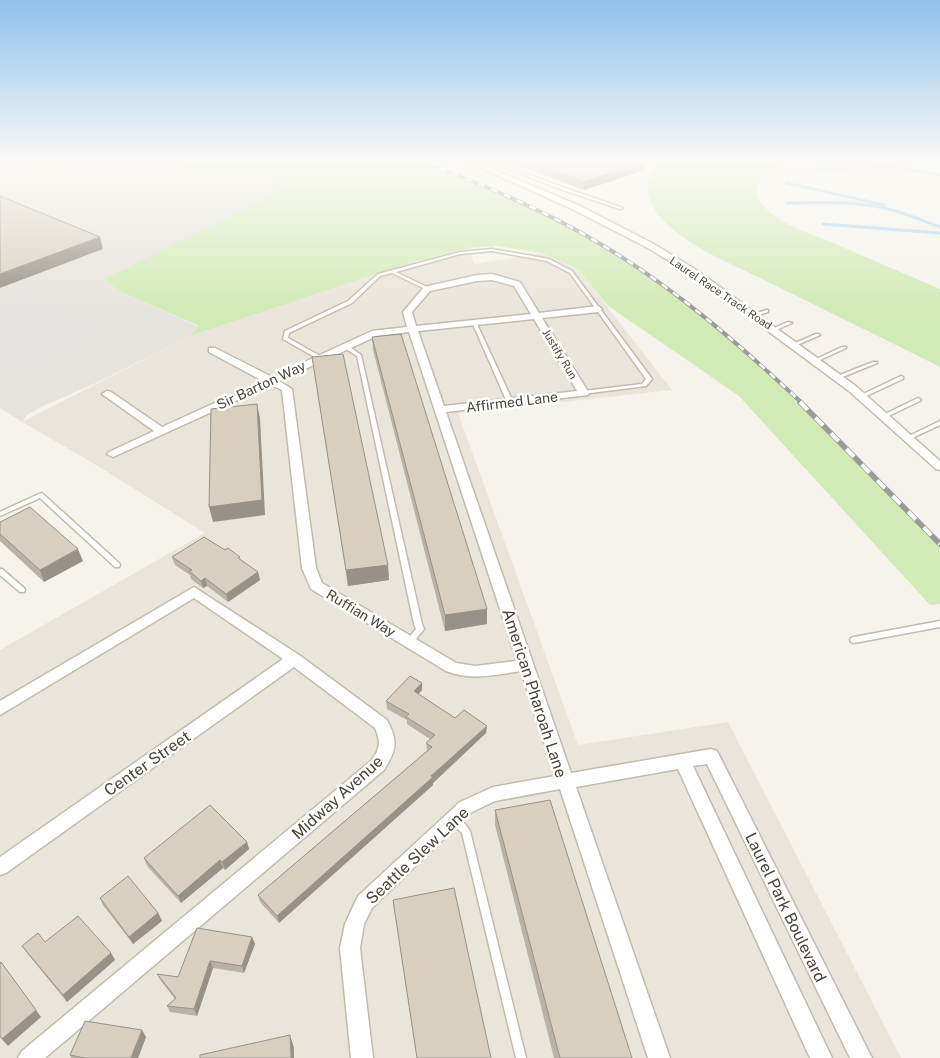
<svg xmlns="http://www.w3.org/2000/svg" width="940" height="1058" font-family="'Public Sans',sans-serif">
  <style>
    .residential { fill: #eae5da }
    .industrial { fill: #e6e2dd }
    .green { fill: #d2eab5 }
    .parking { fill: #e5e3e0 }
    .lines { fill: none; stroke-linecap: round; stroke-linejoin: round }
    .stream { stroke: #a9d4f2; stroke-width: 3 }
    .service-casing { stroke: #c2bbae; stroke-width: 3 }
    .minor-casing { stroke: #c2bbae; stroke-width: 3 }
    .service { fill: #fff; fill-rule: evenodd }
    .minor { fill: #fff; fill-rule: evenodd }
    .rail-far1-casing { stroke: #9a9a9a; stroke-width: 4 }
    .rail-casing { stroke: #9a9a9a; stroke-width: 5.5 }
    .rail-far1 { stroke: #fff; stroke-width: 2.5; stroke-dasharray: 7; stroke-linecap: butt }
    .rail { stroke: #fff; stroke-width: 4; stroke-dasharray: 11; stroke-linecap: butt }
    .wall { fill: #bab2a6 }
    .shaded-wall { fill: #979187 }
    .building { fill: #d8cfc1; stroke: #979187 }
    .labels { text-anchor: middle; stroke-width: 5; stroke-linejoin: round; paint-order: stroke }
    .far-street-label { font-size: 11px; fill: #4b4439; stroke: #fff }
    .street-label { font-size: 14px; fill: #4b4439; stroke: #fff }
    .near-street-label { font-size: 16px; fill: #4b4439; stroke: #fff }
  </style>
  <rect width="100%" height="100%" fill="#f6f3ec"/>
  <path class="residential" d="M469,248L474,264L542,253L578,269L672,390L458,413L578,745L728,722L901,1058H0V650L205,533L88,460L22,422L190,336L413,262Z"/>
  <path class="industrial" d="M0,163H169L184,169L271,176L279,189L269,197L106,280L119,291L199,327L190,336L96,383L43,406L28,414L22,422L0,408Z"/>
  <path class="green" d="M169,163H424L507,195L549,216L604,246L646,274L726,335L808,410L940,544V604L930,605L739,396L607,305L578,269L542,253L497,246L469,248L413,262L190,336L199,326L119,291L105,279L269,197L279,189L271,176L184,169Z
    M659,163H790C760,171 742,190 772,214C789,227 811,234 831,242C867,258 904,273 940,289V367C882,338 824,309 766,281C732,264 692,249 665,222C647,205 639,181 659,163Z"/>
  <path class="parking" d="M32,291L107,333L20,369L0,359V304Z"/>
  <g class="lines">
    <path class="stream" d="M817,169L894,167L940,175
      M787,183L884,205
      M787,203C822,202 858,201 892,210C909,214 924,222 940,227
      M823,224L940,233"/>
    <g class="service-casing">
      <path id="service" d="M36,163H41L66,171L63,172Z
        M494,163H499L562,187L623,208L620,209L560,189Z
        M492,249L549,259L572,271L652,379L646,386L582,394L581,393L584,391L642,384L646,379L570,273L547,261L492,251L460,254L396,272L429,288V290H427L392,273L380,276L352,303L289,333L288,338L322,357V359H318L283,339L285,331L348,301L378,274L460,252Z
        M766,310H768V312L754,316L752,315Z
        M472,321L476,322L513,402L512,403H508L507,402L472,322Z
        M788,322L792,323L776,330H772V329Z
        M816,334H818L820,335L797,345H795L793,344Z
        M343,345H347L361,355L422,624L424,629L412,644H406L405,642L416,629L414,624L357,356L343,347Z
        M842,347H846V348L818,361H814V360Z
        M873,362H877V363L840,378L838,379L835,377Z
        M901,376L903,377V379L864,397L862,398L859,396Z
        M918,398L921,400L920,401L886,417H882L881,416Z
        M940,421V425L910,439L908,440L905,438Z
        M41,493L43,494L119,563L120,565L119,567H115L40,498L0,516V512Z
        M0,569H2L24,588L25,590L24,592H20L0,575Z
        M940,621V627L854,643L851,642L850,640L851,638L854,637Z
        M453,815C459,818 467,825 470,831L526,1058H516L462,833L450,822L449,819L450,816Z"/>
    </g>
    <g class="minor-casing">
      <path id="minor" d="M470,163H478L578,205L652,243L698,271L857,387L940,461V470L936,469L849,391L692,275L646,247L572,209Z
        M492,274L520,282L539,313L598,306L602,309L598,312L542,318L589,393L588,395L446,412L571,773L711,749L717,751L872,1058H850L707,764L693,766L832,1058H810L678,769L576,787L670,1058H648L560,789L495,801L472,812L372,908L364,924L360,948L373,1058H351L340,948L345,924L358,896L460,802L493,787L555,776L521,671C495,675 471,681 446,671L311,589L302,568L282,390L271,385L113,457L107,454L109,452L154,431L102,394L107,391L111,392L162,427L263,381L209,352V348H215L272,377L372,331L407,327L403,312L424,287L477,275ZM492,280L514,286L531,314L416,326L412,312L430,291L477,281ZM534,319L577,391L444,406L418,331ZM409,332L517,661L475,666L456,663L322,583L316,568L292,389L279,381L377,336Z
        M194,587L299,655L387,720C398,741 397,749 384,770L45,1058H18L22,1051L372,760C380,749 381,741 375,728L294,667L6,873L0,875V857L283,659L194,598L0,715V701Z"/>
    </g>
    <use href="#service" class="service"/>
    <use href="#minor" class="minor"/>
    <g class="rail-far1-casing">
      <path id="rail-far1" d="M426,163C487,186 546,211 602,245C675,288 740,345 802,403"/>
    </g>
    <g class="rail-casing">
      <path id="rail" d="M800,402L940,544"/>
    </g>
    <use href="#rail-far1" class="rail-far1"/>
    <use href="#rail" class="rail"/>
  </g>
  <path class="wall" d="M512,163H646L645,170L584,190Z
    M372,337L487,609V624L445,631L373,350Z
    M312,357L388,565L389,580L348,586Z
    M0,522L83,561L44,582L0,541Z
    M172,557L240,560L258,572L260,580L228,602L207,586L203,588L191,579L190,575L175,565Z
    M422,683V690L418,694L455,718L486,733L433,783V785L279,923L260,902L258,895L427,751L426,743L430,739L407,724V720L387,709L386,701Z
    M495,810L632,1058H554L495,825Z
    M247,842L249,849L225,870L223,868L181,903L147,866L144,858Z
    M100,898L158,913L162,921L133,944L103,905Z
    M393,900L491,1058H417Z
    M252,937L255,944L244,973L213,968L197,1016L170,1012L167,1006L175,999L161,981L157,974L178,977Z
    M45,942L111,953L115,960L67,1002L27,953L22,946Z
    M146,1037L138,1058H71L70,1055Z"/>
  <path class="shaded-wall" d="M642,163H646L645,170L584,190V182Z
    M100,237L103,249L0,288V274Z
    M257,404L260,418L265,515L213,522L209,507Z
    M78,549L83,561L44,582L40,570Z
    M388,565L389,580L348,586L346,570Z
    M258,572L260,580L228,602L226,594Z
    M205,578L207,586L203,588L201,581Z
    M487,609V624L445,631V615Z
    M422,683V690L414,699V691Z
    M487,726L486,733L433,783V785L279,923L277,916Z
    M247,842L249,849L225,870L222,862Z
    M220,860L223,868L181,903L178,896Z
    M158,913L162,921L133,944L129,937Z
    M252,937L255,944L244,973L242,966Z
    M111,953L115,960L67,1002L63,995Z
    M210,961L213,968L197,1016L194,1009Z
    M36,1010L41,1017L8,1046L2,1039Z
    M142,1030L146,1037L138,1058H131Z
    M290,1035L294,1048V1058H291Z"/>
  <path class="building" d="M533,163H642L584,182Z
    M0,196L100,237L0,274Z
    M401,334L487,609L445,615L372,337Z
    M343,354L388,565L346,570L312,357Z
    M257,404L262,500L209,507L211,409Z
    M30,507L78,549L40,570L0,534V522Z
    M204,537L225,550L228,548L240,557L238,558L258,572L226,594L205,578L201,581L189,571L192,570L172,557Z
    M410,676L422,683L414,691L455,718L464,710L487,726L431,776L433,777L277,916L258,895L432,747L426,743L435,735L406,717L409,714L386,701Z
    M550,800L632,1058H560L495,810Z
    M210,805L247,842L222,862L220,860L178,896L144,858Z
    M128,876L158,913L129,937L100,898Z
    M454,888L491,1058H417L393,900Z
    M78,916L111,953L63,995L22,946L38,933L45,942Z
    M197,928L252,937L242,966L210,961L194,1009L167,1006L176,998L157,974L178,977Z
    M1,962L36,1010L2,1039L0,1036V963Z
    M85,1021L142,1030L131,1058H85L70,1055Z
    M290,1035L291,1058H200V1055Z"/>
  <linearGradient id="sky" x2="0" y2="1"><stop stop-color="#8fc1ec"/><stop offset="0.52" stop-color="#fbfaf6"/><stop offset="1" stop-color="#fbfaf6" stop-opacity="0"/></linearGradient>
  <rect width="940" height="311" fill="url(#sky)"/>
  <g class="labels">
    <g class="far-street-label">
      <text transform="translate(721 293) rotate(34)" y="4">Laurel Race Track Road</text>
      <text transform="translate(560 354) rotate(59)" y="4">Justify Run</text>
    </g>
    <g class="street-label">
      <text transform="translate(261 385) rotate(-25)" y="5">Sir Barton Way</text>
      <text transform="translate(512 402) rotate(-7)" y="5">Affirmed Lane</text>
      <text transform="translate(361 613) rotate(31)" y="5">Ruffian Way</text>
    </g>
    <g class="near-street-label">
      <text transform="translate(535 693) rotate(72)" y="6">American Pharoah Lane</text>
      <text transform="translate(147 763) rotate(-35)" y="6">Center Street</text>
      <text transform="translate(337 797) rotate(-42)" y="6">Midway Avenue</text>
      <text transform="translate(417 855) rotate(-43)" y="6">Seattle Slew Lane</text>
      <text transform="translate(786 907) rotate(64)" y="6">Laurel Park Boulevard</text>
    </g>
  </g>
</svg>
